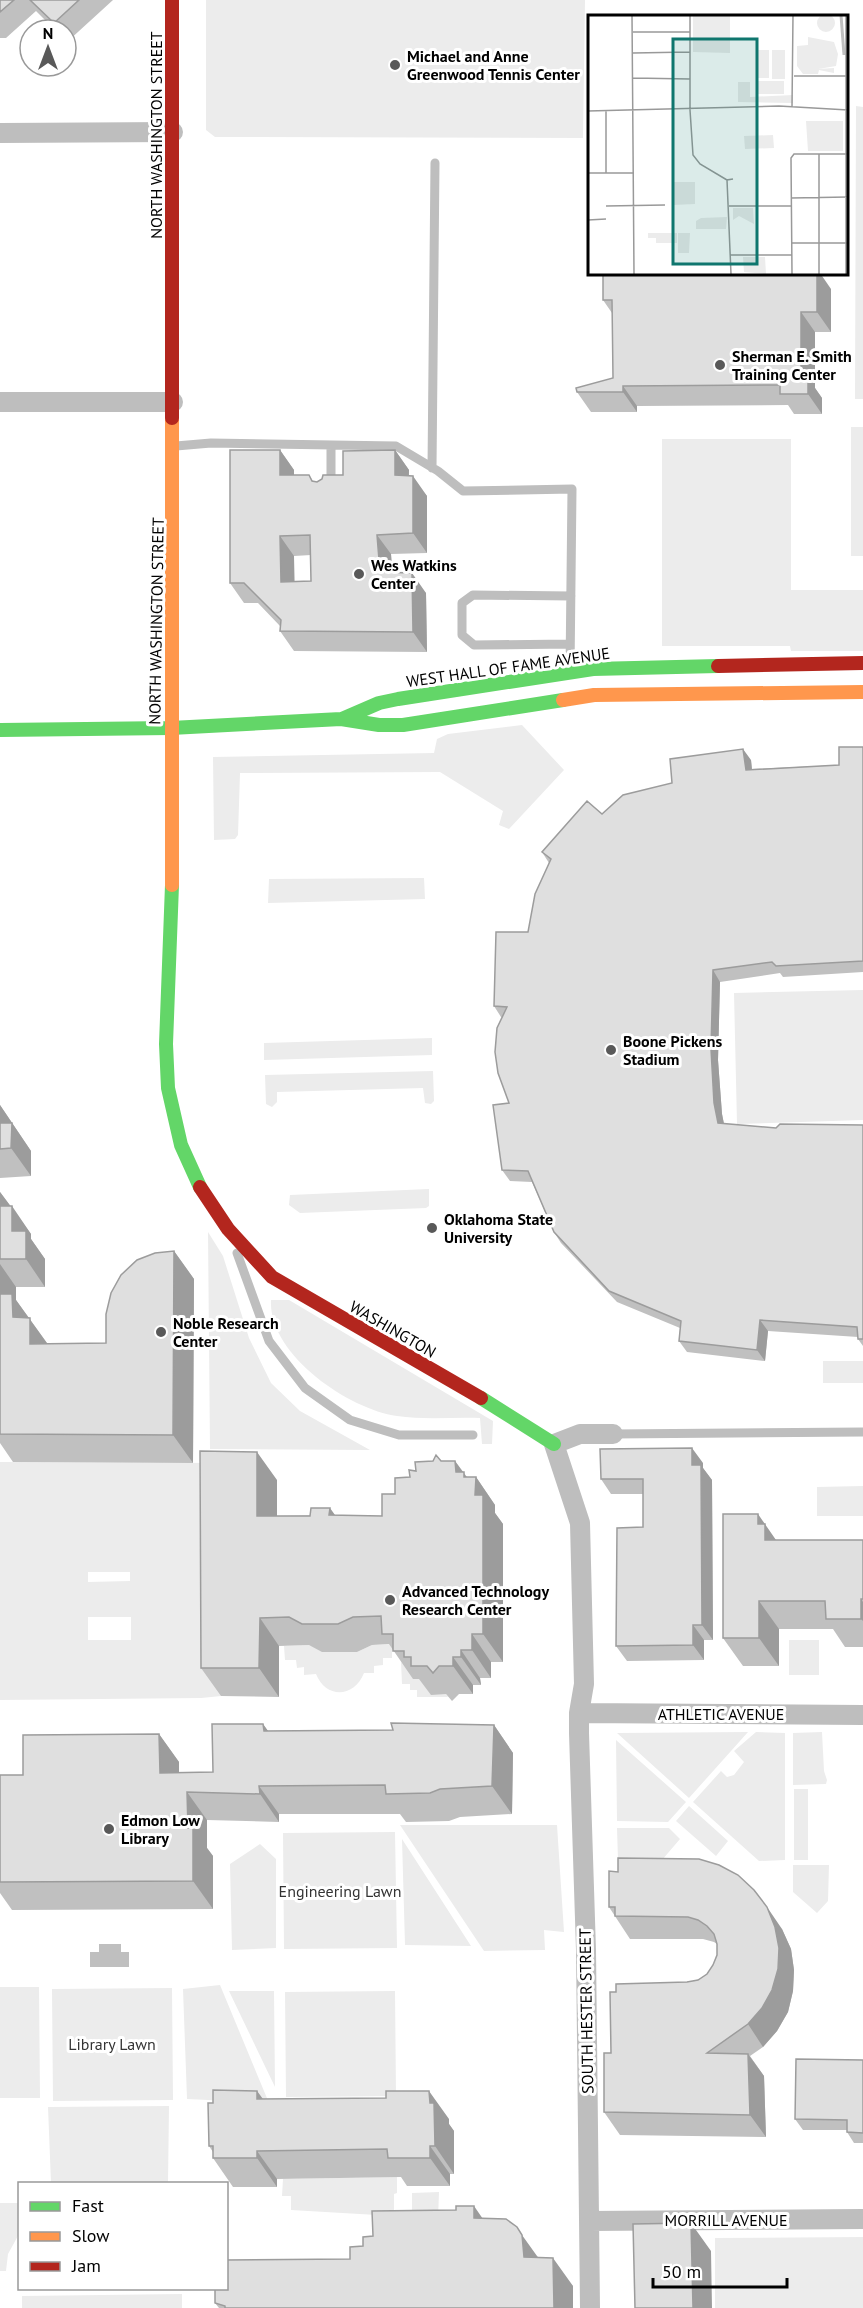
<svg xmlns="http://www.w3.org/2000/svg" width="863" height="2308" font-family="'PT Sans',sans-serif">
  <style>
    .green { fill: #ececec; fill-rule: evenodd }
    .water { fill: #bfbfbf }
    .lines { fill: none; stroke-linecap: round; stroke-linejoin: round }
    .lane { stroke: #bebebe; stroke-width: 9 }
    .street { stroke: #bebebe; stroke-width: 20 }
    .fast { stroke: #63d668; stroke-width: 14 }
    .slow { stroke: #ff974d; stroke-width: 14 }
    .jam { stroke: #b3261e; stroke-width: 14 }
    .wall { fill: #c0c0c0; fill-rule: evenodd }
    .shaded-wall { fill: #9c9c9c }
    .building { fill: #dfdfdf; stroke: #9c9c9c; stroke-width: 1.5; fill-rule: evenodd }
    .poi-dot { fill: #595959; stroke: #fff; stroke-width: 2 }
    .labels { text-anchor: middle; stroke-width: 6; stroke-linejoin: round; paint-order: stroke }
    .poi-label { font-size: 16px; font-weight: bold; fill: #000; stroke: #fff; text-anchor: start }
    .street-label { font-size: 16px; fill: #000; stroke: #fff }
    .park-label { font-size: 16px; fill: #333; stroke: #fff }
    .inset-river { fill: none; stroke: #bfbfbf; stroke-width: 3 }
    .inset-road { fill: none; stroke: #999; stroke-width: 1.5 }
    .view { fill: #0f766e; fill-opacity: 0.15; stroke: #0f766e; stroke-width: 3 }
    .inset-edge { fill: none; stroke: #000; stroke-width: 3 }
  </style>
  <rect width="100%" height="100%" fill="#fff"/>
  <path class="green" d="M206,0H585L583,138L215,137L206,130Z
    M856,106L863,107V399H855Z
    M851,427H863V556H851Z
    M662,439H791V590H863V651H791L790,646H662Z
    M522,725L564,770L509,829L499,825L503,811L440,772L240,773L238,835L235,839L214,840L213,757L434,753L437,739L448,734Z
    M424,878L425,899L268,903L269,879Z
    M863,990V1120L737,1124L734,993Z
    M432,1038V1055L264,1060V1043Z
    M433,1071L434,1101L431,1104L425,1103L423,1088L277,1092V1102L272,1107L266,1104L265,1075Z
    M429,1189V1206L426,1208L300,1213L289,1205L290,1195Z
    M208,1232L223,1256L249,1338L271,1383L300,1411L370,1450L210,1449Z
    M271,1300H289L493,1421L492,1444H482L480,1418C453,1417 424,1420 397,1416C348,1409 268,1354 271,1300Z
    M823,1361H863V1383H823Z
    M0,1462L220,1463L221,1696L201,1698L0,1700ZM88,1572H130V1581L88,1582ZM131,1617V1640H88V1617Z
    M863,1486V1516H817V1487Z
    M789,1640H819V1675H789Z
    M392,1644V1658H383V1665L374,1666V1673H364C354,1698 326,1699 316,1674L304,1675V1667L297,1668L296,1660H285L284,1646L309,1645L357,1652L372,1645Z
    M401,1662L431,1685V1694H446L448,1697H417V1690H410V1684H402Z
    M748,1732L689,1798L617,1733Z
    M756,1732L785,1733V1860L759,1861L693,1802L721,1771L727,1777L734,1775L744,1762L734,1751Z
    M822,1732L824,1771L827,1780L826,1784L793,1785V1733Z
    M616,1740L686,1802L668,1822L617,1821Z
    M794,1789H808V1860H794Z
    M689,1806L728,1841L716,1856L676,1821Z
    M400,1825H557L564,1932L544,1930L545,1950L484,1951Z
    M617,1828H669L680,1839L662,1860H618Z
    M395,1832L397,1948L284,1949L283,1833Z
    M402,1839L471,1946L405,1945Z
    M260,1844L276,1859V1948L232,1950L230,1864Z
    M793,1865H829L828,1901L817,1913L793,1892Z
    M220,1985L269,2103L187,2099L183,1989Z
    M0,1987H39L40,2098H0Z
    M172,1988L173,2100L53,2101L52,1989Z
    M229,1991H274L275,2087Z
    M395,1991L396,2096L286,2097L285,1992Z
    M169,2106L168,2183H51L48,2107Z
    M397,2177V2193L394,2194V2216L291,2210V2196H282L283,2179Z
    M439,2192L438,2219L412,2218V2193Z
    M0,2203H19V2234L8,2254L6,2271H0Z
    M863,2237V2308H715V2238Z
    M182,2294V2308H22V2296Z"/>
  <path class="water" d="M99,1944H121V1952H129V1967H90V1952H99Z"/>
  <g class="lines">
    <path class="lane" d="M176,446L211,443L396,446L438,471L463,491L572,489L570,671
      M432,468L435,163
      M331,488V445
      M570,644L474,645L462,635V603L473,595L571,596
      M237,1253L269,1341L305,1388L350,1420L399,1435H473
      M613,1434L863,1432"/>
    <path class="street" d="M0,133L173,132
      M0,402H173
      M579,1713L863,1715
      M589,2221L863,2219
      M590,2308L586,1950L579,1733V1713L584,1684L580,1523L554,1444L580,1434H613"/>
    <path class="fast" d="M342,719L379,703L398,699L593,669L718,666
      M0,730L171,728L341,719L379,725H403L563,700
      M172,885L166,1044L168,1088L181,1145L200,1187
      M481,1398L554,1444"/>
    <path class="slow" d="M563,700L594,695L863,692
      M172,885V418"/>
    <path class="jam" d="M172,0V418
      M718,666L863,663
      M200,1187L228,1229L272,1277L481,1398"/>
  </g>
  <path class="wall" d="M0,0H113L67,42L66,41V30H55L36,11L6,38H0Z
    M831,289V332H815V388L822,398V414H794L788,405L637,406V412H591L577,392L613,378L612,313L603,300Z
    M280,450L294,470V475H309L313,481L317,482L343,475L395,450L409,470V476L427,496V553L391,554L392,572L426,593L427,652L294,651L280,631V626L258,603H244L230,583ZM311,555V581H294V556Z
    M863,747V972L783,977L780,973L720,982L718,1060L722,1114L724,1124L776,1128L863,1125V1346L858,1339V1337L768,1331L765,1361L687,1352L679,1341L680,1328L617,1302L561,1243L554,1232L532,1182L510,1181L502,1170L509,1103L502,1017H501L494,1006L528,932L549,863L542,852L602,814L672,783L751,760L752,769L839,765Z
    M0,1105L31,1151V1176L0,1178Z
    M0,1192L31,1234V1239L45,1259V1287H16V1300L47,1343H106L174,1251L194,1279L193,1463L13,1462L0,1443Z
    M441,1461H455L467,1477H476L495,1505V1513L503,1524V1662H491V1678H480L481,1685H473V1694H459L452,1701L446,1694L431,1695L419,1679H413L389,1644L372,1645L357,1652H322L309,1645L279,1646V1697L221,1696L201,1668L277,1480V1516L335,1515L382,1516L395,1494L416,1471Z
    M703,1463V1468L712,1480L713,1640H704V1660L627,1661L616,1646L643,1527V1494H611L601,1479Z
    M776,1540H863V1647H845L833,1629H779V1666H743L723,1638Z
    M263,1724L268,1731L393,1730L494,1725L513,1753L512,1814L460,1817L449,1821L406,1822L400,1814H279V1822L207,1820V1848L213,1856V1909L12,1910L0,1893V1775H23L159,1734L179,1762V1773L213,1772Z
    M609,1871L782,1929L791,1949L794,1970L793,1991L788,2012L777,2031L763,2047L750,2056L764,2076L766,2137L620,2135L604,2112L611,2053L616,1992L687,1982L698,1980L707,1974L713,1965L717,1955V1944L714,1942L703,1939H630L609,1907Z
    M863,2060V2143H854L847,2132V2130H803L795,2119Z
    M257,2091L263,2099L449,2119V2124L454,2131V2174H450V2186H407L401,2177L277,2179V2187H233L213,2158V2152L209,2146L213,2103Z
    M482,2219L538,2257L573,2286V2308H219L215,2303L350,2259L373,2236Z"/>
  <path class="shaded-wall" d="M807,273H820L831,289V332L817,312Z
    M801,312L815,332V388L822,398V414L808,394L801,378Z
    M623,386L637,406V412L623,392Z
    M280,450L294,470V495L280,475Z
    M395,450L409,470L408,495L395,475Z
    M413,476L427,496V553L413,533Z
    M377,535L391,554L394,592L380,572Z
    M280,536L294,556L295,601L281,582Z
    M412,573L426,593L427,652L413,632Z
    M743,749L751,760L753,781L746,770Z
    M713,970L720,982L718,1060L722,1114L726,1134L718,1123L714,1103L711,1049Z
    M0,1105L31,1151V1176L11,1148L0,1129Z
    M0,1192L12,1208V1206L31,1234V1239L45,1259V1287L26,1259L0,1215Z
    M174,1251L194,1279L193,1463L173,1435Z
    M0,1264L16,1287V1300L49,1346V1372L0,1299Z
    M760,1320L768,1331L765,1361L757,1350Z
    M692,1448L703,1463V1468L712,1480L713,1640L702,1625L692,1465Z
    M257,1452L277,1480V1544L257,1516Z
    M455,1461L475,1489L476,1477L495,1505V1513L503,1524V1662L483,1634L456,1472Z
    M330,1508L350,1536L329,1515Z
    M758,1514L785,1553L765,1540L758,1524Z
    M861,1599L863,1602V1621L861,1619Z
    M759,1601L779,1629V1666L759,1638Z
    M260,1618L279,1646V1697L259,1668Z
    M693,1625L704,1640V1660L693,1645Z
    M472,1634L491,1662V1678L472,1650Z
    M461,1650L480,1678L481,1685L461,1657Z
    M453,1657L473,1685V1694L453,1666Z
    M263,1724L283,1752L264,1731Z
    M494,1725L513,1753L512,1814L492,1786Z
    M159,1734L179,1762V1801L160,1773Z
    M259,1786L279,1814V1822L260,1794Z
    M187,1792L207,1820V1848L213,1856V1909L193,1881L188,1828Z
    M767,1907L782,1929L791,1949L794,1970L793,1991L788,2012L777,2031L763,2047L748,2024Z
    M748,2054L764,2076L766,2137L750,2115Z
    M257,2091L277,2119L257,2099Z
    M429,2091L449,2119V2124L454,2131V2174L435,2146L430,2103Z
    M430,2146L450,2174V2186L430,2158Z
    M257,2151L277,2179V2187L257,2158Z
    M474,2206L494,2235L474,2218Z
    M691,2223L711,2251L712,2308H693Z
    M522,2235L542,2263L524,2257Z
    M553,2258L573,2286V2308H554Z"/>
  <path class="building" d="M0,0H14L0,12Z
    M30,0H79L54,23Z
    M603,273H817V312H801V378H808V394H780V385L623,386V392H577L576,388L613,378L612,300H603Z
    M230,450H280V475H309L312,481L317,482L322,479L323,475H343V451L395,450V475L413,476V533L377,535L380,572L412,573L413,632L280,631L281,620L244,583H230ZM310,535L311,581L281,582L280,536Z
    M839,747H863V961L776,966L772,962L713,970L711,1049L714,1103L718,1123L776,1128L780,1124L863,1125V1339H858L857,1327L760,1320L757,1350L679,1341L681,1321L609,1291L554,1232L528,1171L502,1170L493,1105L509,1103L498,1073L495,1052L497,1028L507,1007L494,1006L496,932H528L535,894L551,859L542,852L587,801L602,814L623,795L672,783L670,759L743,749L746,770L839,765Z
    M0,1123H12L11,1148L0,1149Z
    M0,1206H12V1231H26V1259H0Z
    M174,1251L173,1435L0,1434V1294H12L13,1317L30,1318V1344L106,1343V1314L111,1293L121,1275L137,1260L155,1253Z
    M692,1448V1465H701L702,1625H693V1645L616,1646L617,1528L643,1527V1479H601L600,1449Z
    M200,1451L257,1452V1516H310L311,1508H330L329,1515L382,1516V1494H395V1478L410,1477L409,1470L416,1471L415,1462L433,1461L436,1455L441,1461H455L456,1472H464V1477H476L475,1495H483V1634H472V1650H461V1657H453V1666H439L433,1673L427,1666H411V1657H404V1651H393V1634H382L381,1616L353,1617L338,1624H302L289,1617L260,1618L259,1668H201Z
    M723,1514H758V1524H765V1540H863V1599H861V1619H826L825,1601H759V1638H723Z
    M391,1723L494,1725L492,1786L440,1789L430,1793L386,1794L385,1785L259,1786L260,1794L187,1792L188,1828H193V1881L0,1882V1775H23V1735L159,1734L160,1773L213,1772L212,1724H263L264,1731L393,1730Z
    M618,1858L699,1859L719,1865L738,1875L754,1890L767,1907L775,1927L779,1948L778,1969L772,1990L762,2008L748,2024L707,2053L748,2054L750,2115L604,2112V2053H611L610,1992H616V1984L687,1982L698,1980L707,1974L713,1965L717,1955V1944L714,1934L707,1926L698,1920L688,1917L615,1916V1907H609V1871L618,1872Z
    M796,2059L863,2060V2133L847,2132V2120L795,2119Z
    M213,2090L257,2091V2099L386,2098V2091H429L430,2103H434L435,2146H430V2158H388L387,2149L257,2151V2158H213V2146H209L208,2103H213Z
    M456,2206H474V2218L506,2219L517,2227L522,2235L524,2257L553,2258L554,2308H225V2306L215,2303V2289H226V2260L350,2259V2247L363,2246V2237L373,2236L372,2211L456,2210Z
    M691,2223L693,2308H635L633,2224Z"/>
  <g class="poi-dot">
    <circle cx="395" cy="65" r="6"/>
    <circle cx="720" cy="365" r="6"/>
    <circle cx="359" cy="574" r="6"/>
    <circle cx="611" cy="1050" r="6"/>
    <circle cx="432" cy="1228" r="6"/>
    <circle cx="161" cy="1332" r="6"/>
    <circle cx="390" cy="1600" r="6"/>
    <circle cx="109" cy="1829" r="6"/>
  </g>
  <g class="labels">
    <g class="poi-label">
      <text x="407" y="62">Michael and Anne<tspan x="407" dy="18">Greenwood Tennis Center</tspan></text>
      <text x="732" y="362">Sherman E. Smith<tspan x="732" dy="18">Training Center</tspan></text>
      <text x="371" y="571">Wes Watkins<tspan x="371" dy="18">Center</tspan></text>
      <text x="623" y="1047">Boone Pickens<tspan x="623" dy="18">Stadium</tspan></text>
      <text x="444" y="1225">Oklahoma State<tspan x="444" dy="18">University</tspan></text>
      <text x="173" y="1329">Noble Research<tspan x="173" dy="18">Center</tspan></text>
      <text x="402" y="1597">Advanced Technology<tspan x="402" dy="18">Research Center</tspan></text>
      <text x="121" y="1826">Edmon Low<tspan x="121" dy="18">Library</tspan></text>
    </g>
    <g class="street-label">
      <text transform="translate(156 135) rotate(-90)" y="6">NORTH WASHINGTON STREET</text>
      <text transform="translate(156 621) rotate(-89)" y="6">NORTH WASHINGTON STREET</text>
      <text transform="translate(508 667) rotate(-8)" y="6">WEST HALL OF FAME AVENUE</text>
      <text transform="translate(393 1329) rotate(30)" y="6">WASHINGTON</text>
      <text x="721" y="1720">ATHLETIC AVENUE</text>
      <text transform="translate(586 2011) rotate(-91)" y="6">SOUTH HESTER STREET</text>
      <text x="726" y="2226">MORRILL AVENUE</text>
    </g>
    <g class="park-label">
      <text x="340" y="1897">Engineering Lawn</text>
      <text x="112" y="2050">Library Lawn</text>
    </g>
  </g>
  <g transform="translate(588 15)">
    <rect width="260" height="260" fill="#fff"/>
    <path d="M229 8a9 9 0 1 1 18 0a9 9 0 1 1-18 0ZM105,0H142V38L105,37ZM220,22L246,27L250,39L248,51L230,54L246,53V58L231,55L230,59H215L209,51V31L220,30ZM168,35H181V63H168ZM184,35H197V64H184ZM168,66H196V79H168ZM150,67H162V82L205,80V88L150,87ZM218,106H255V136H220ZM185,120L186,133L157,134L156,121ZM85,167H107V189L85,190ZM145,193H165L166,209L151,201L145,205ZM139,202L138,214H108V206L113,203ZM60,218H89V228H68V223H60ZM90,218H102L101,238H90ZM155,242H177L178,259L156,257Z" fill="#ececec"/>
    <path class="inset-river" d="M253,0L256,40"/>
    <path class="inset-road" d="M44,0L46,259M45,17H102M45,38L102,37M206,61H258M45,63L102,64M204,92L205,0M102,95L105,140L112,149L139,165M102,95V0M0,96L191,91L260,95M231,139V259M0,158H46M18,158V96M203,183L260,182M18,191L77,190M141,191H204M0,205L18,204M204,228H259M142,240H204M143,259L139,165L145,164M204,259L203,143L206,139H259M258,259V0"/>
    <path class="view" d="M85,24H169V249H85Z"/>
    <rect width="260" height="260" class="inset-edge"/>
  </g>
  <rect x="18" y="2182" width="210" height="108" fill="#ffffff" stroke="#999999" stroke-width="1.5"/>
  <rect x="30" y="2202" width="30" height="9" fill="#63d668" stroke="#999999" stroke-width="1.5"/>
  <text x="72" y="2212" font-size="18" fill="#000000">Fast</text>
  <rect x="30" y="2232" width="30" height="9" fill="#ff974d" stroke="#999999" stroke-width="1.5"/>
  <text x="72" y="2242" font-size="18" fill="#000000">Slow</text>
  <rect x="30" y="2262" width="30" height="9" fill="#b3261e" stroke="#999999" stroke-width="1.5"/>
  <text x="72" y="2272" font-size="18" fill="#000000">Jam</text>
  <g transform="translate(48 48)"><circle r="28" fill="#ffffff" stroke="#999999" stroke-width="1.5"/>
  <path d="M0-4.5L10 22L0 15L-10 22Z" fill="#595959"/>
  <text y="-9" font-size="16" font-weight="bold" text-anchor="middle" fill="#000000">N</text>
  </g>
  <path d="M653 2278v9h134v-9" fill="none" stroke="#000000" stroke-width="3"/>
  <text x="662" y="2278" font-size="18" fill="#000000" stroke="#ffffff" stroke-width="4.5" paint-order="stroke">50 m</text>
</svg>
